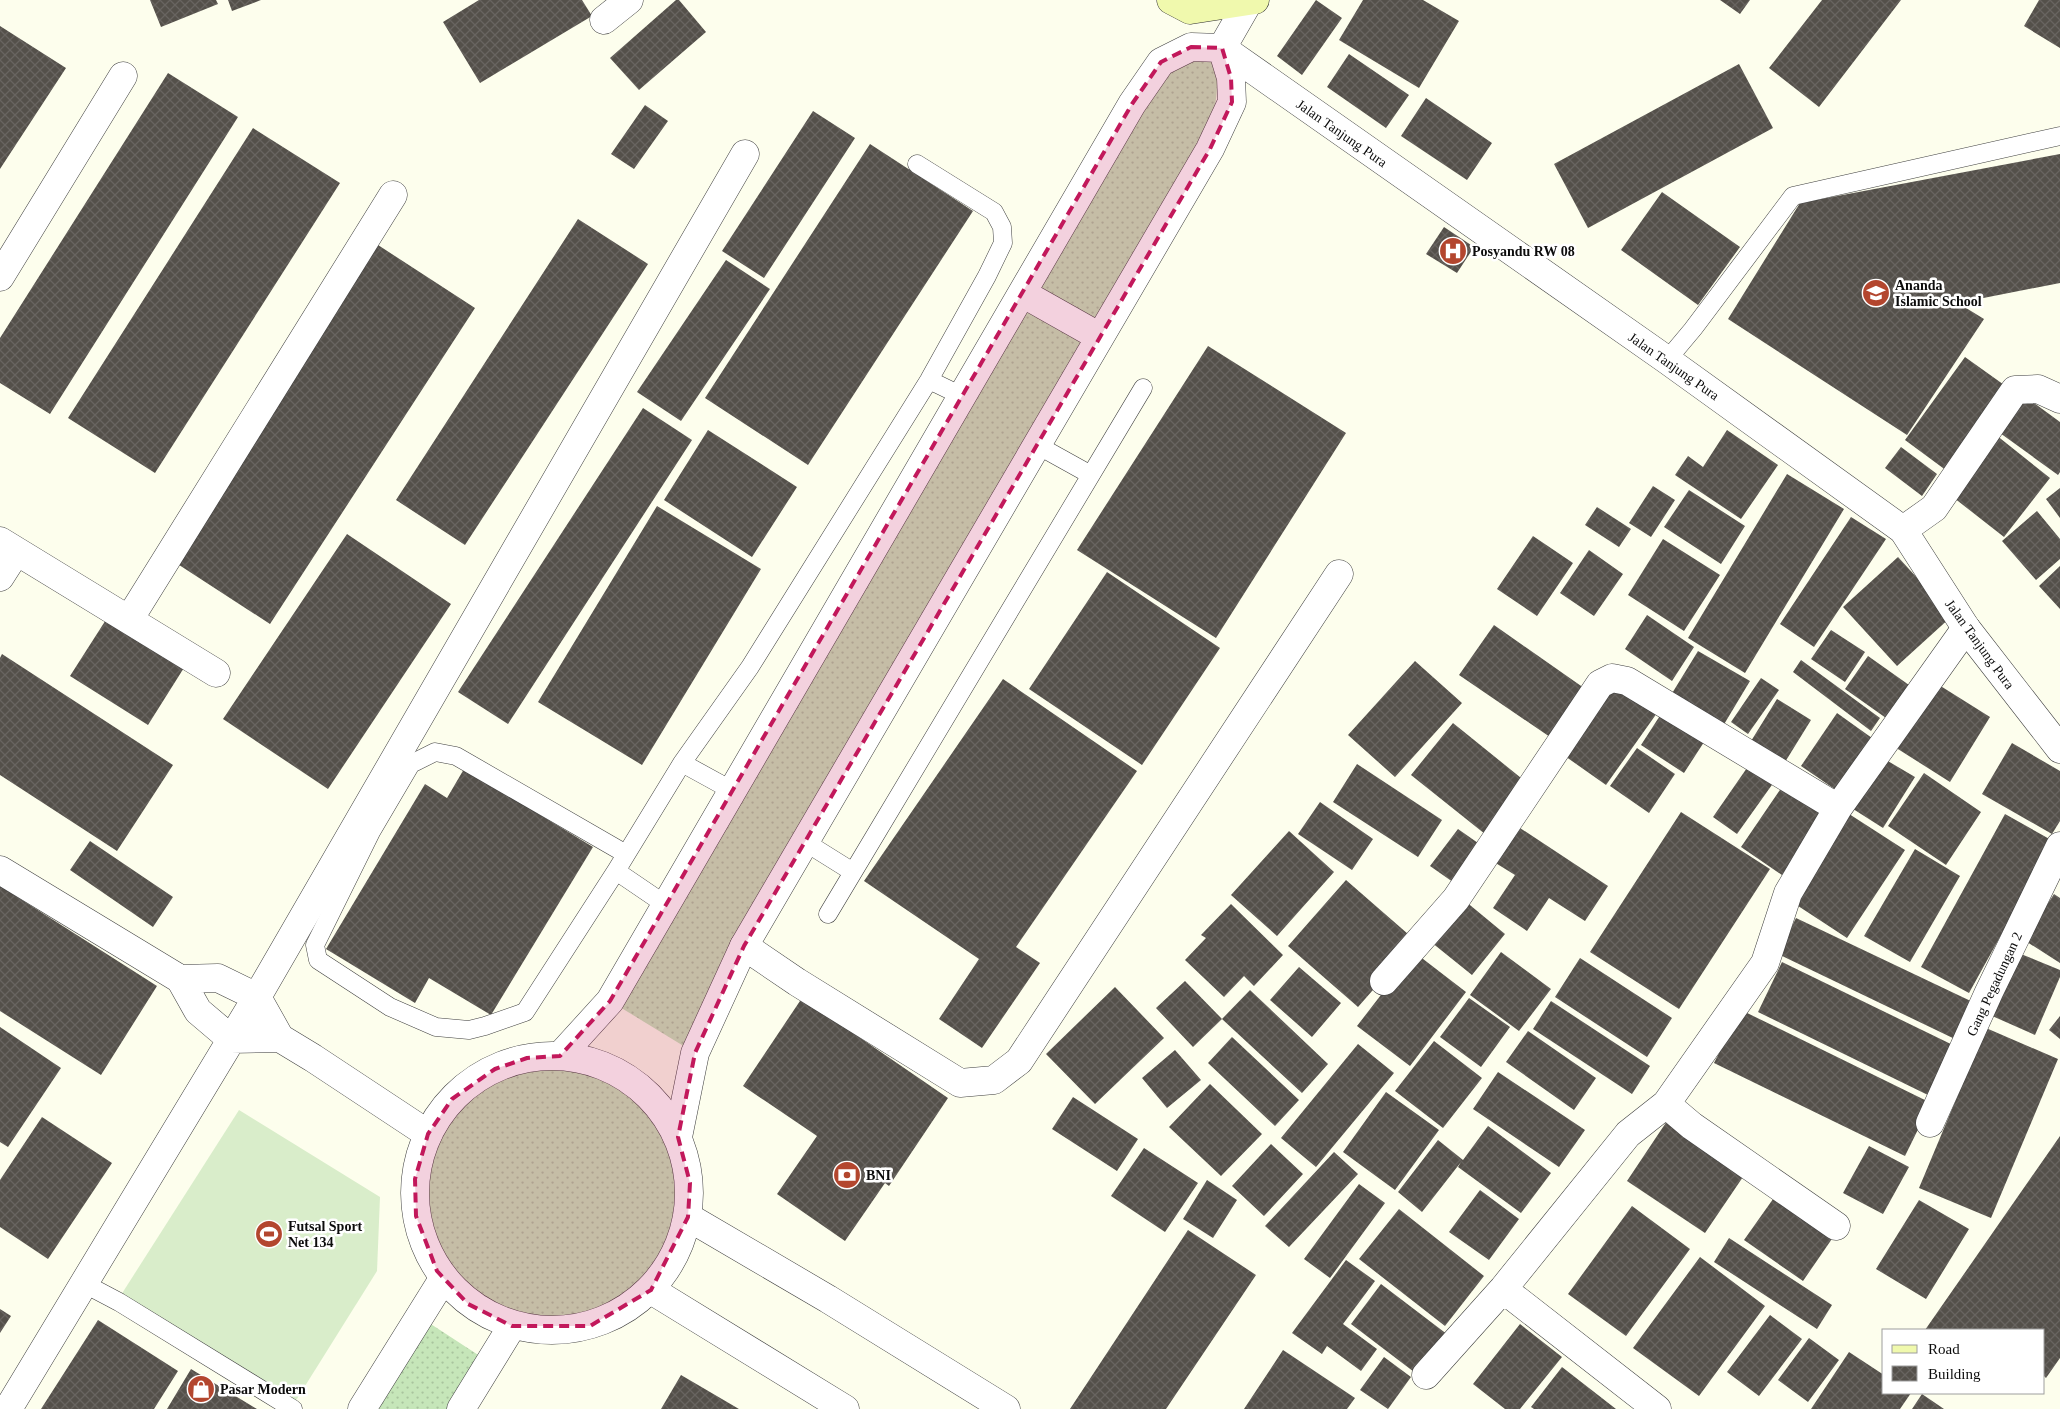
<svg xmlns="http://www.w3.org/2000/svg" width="2060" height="1409" font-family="Georgia,serif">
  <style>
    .grass { fill: url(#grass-dots) }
    .pitch { fill: #d9edca }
    .building { fill: url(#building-cross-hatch) }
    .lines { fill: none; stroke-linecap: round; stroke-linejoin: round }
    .service-casing { stroke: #3f3f3f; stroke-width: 19 }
    .minor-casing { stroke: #3f3f3f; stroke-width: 29 }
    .tertiary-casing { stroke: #3f3f3f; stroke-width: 29 }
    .secondary-casing { stroke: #2e2e2e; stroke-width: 29 }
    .service { stroke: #fff; stroke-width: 18 }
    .minor { stroke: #fff; stroke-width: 28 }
    .tertiary { stroke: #fff; stroke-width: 28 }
    .secondary { stroke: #f0f9ad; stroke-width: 28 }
    .marked { fill: #c2185b; fill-opacity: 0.2; stroke: #c2185b; stroke-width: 4; stroke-dasharray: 10 6; stroke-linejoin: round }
    .labels { text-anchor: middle; stroke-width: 5; stroke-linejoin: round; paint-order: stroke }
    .street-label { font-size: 14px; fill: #0c0c0c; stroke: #fff }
    .poi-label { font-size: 14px; font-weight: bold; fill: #0c0c0c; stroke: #fff; text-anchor: start }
  </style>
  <defs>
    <pattern id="grass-dots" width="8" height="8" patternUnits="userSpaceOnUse" patternTransform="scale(1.25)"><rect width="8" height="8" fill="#c6e6b9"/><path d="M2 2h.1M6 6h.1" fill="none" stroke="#a9c49e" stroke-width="1.8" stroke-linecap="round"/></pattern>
    <pattern id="building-cross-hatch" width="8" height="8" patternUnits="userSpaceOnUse" patternTransform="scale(1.25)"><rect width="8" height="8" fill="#54504a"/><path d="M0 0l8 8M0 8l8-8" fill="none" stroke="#686460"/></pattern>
  </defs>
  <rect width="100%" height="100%" fill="#fdfeed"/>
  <path class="grass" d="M1222,48L1210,149L695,1053L610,1001L1161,62Z
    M415 1193a136 136 0 1 1 272 0a136 136 0 1 1-272 0Z
    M420,1317L489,1362L461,1409H362Z"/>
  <path class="pitch" d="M239,1110L380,1197L377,1271L295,1402L121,1295Z"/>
  <path class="building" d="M150,0H216L218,4L161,27Z
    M228,0H261L232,11Z
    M479,0H582L592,16L480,83L443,22Z
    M676,0H679L706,32L639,90L610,58Z
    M1316,0L1342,18L1302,75L1277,56Z
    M1363,0H1423L1459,21L1419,88L1339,40Z
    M1720,0H1750L1740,14Z
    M1822,0H1901L1819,107L1769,68Z
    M2039,0H2060V48L2024,26Z
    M0,26L66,68L0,169Z
    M1349,54L1409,95L1386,128L1327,87Z
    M1739,64L1773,128L1588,228L1554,164Z
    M168,73L238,117L50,414L0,383V338Z
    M1426,98L1492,143L1467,180L1401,136Z
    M645,105L668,121L634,169L611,154Z
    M813,111L855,138L764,278L722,251Z
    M253,128L340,183L155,473L68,418Z
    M870,144L973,211L808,465L705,398Z
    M2060,154V283L1958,303L1984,319L1907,435L1728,319L1800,203Z
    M1662,192L1740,247L1698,305L1621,250Z
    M578,219L648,264L465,545L396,500Z
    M1444,227L1474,247L1457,273L1426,254Z
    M378,245L475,308L270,624L173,561Z
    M726,260L770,289L681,421L637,392Z
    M1208,346L1346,433L1216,638L1077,550Z
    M1965,357L2007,387L1947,471L1905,440Z
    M2026,397L2060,422V472L2058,475L2000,433Z
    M643,408L692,440L508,724L458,692Z
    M708,430L797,487L752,557L664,500Z
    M1727,430L1778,465L1741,519L1675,475L1688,456L1703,467Z
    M1996,435L2050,478L2004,537L1949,494Z
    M1901,447L1937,474L1922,496L1885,468Z
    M1787,474L1844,509L1745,673L1688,638Z
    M1653,486L1675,500L1651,537L1629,523Z
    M2060,488V518L2046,499Z
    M1689,490L1745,526L1721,564L1664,527Z
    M657,506L761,569L642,765L538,702Z
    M1597,507L1631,529L1619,547L1585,525Z
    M2037,511L2060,539V559L2036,580L2002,541Z
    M1851,517L1886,539L1814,647L1780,624Z
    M347,534L451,604L328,789L223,719Z
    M1533,536L1573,563L1537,616L1497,589Z
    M1663,539L1720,575L1684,631L1628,595Z
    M1589,550L1623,574L1594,616L1560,593Z
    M1898,557L1952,616L1897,666L1843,607Z
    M2060,566V609L2039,586Z
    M1107,572L1220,648L1142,765L1029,689Z
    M109,615L187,663L148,725L70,676Z
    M1647,615L1694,647L1672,681L1625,649Z
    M1494,625L1584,688L1550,737L1459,675Z
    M1831,630L1865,652L1845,682L1811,659Z
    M1698,651L1750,681L1723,726L1671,695Z
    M2,654L173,765L117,851L0,775V658Z
    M1868,656L1909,685L1886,718L1845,689Z
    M1801,660L1880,718L1871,731L1793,672Z
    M1415,661L1462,703L1395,777L1348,735Z
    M1761,678L1779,690L1748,734L1731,722Z
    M1003,679L1137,771L1016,947L1040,963L982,1048L939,1019L979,959L864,881Z
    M1931,680L1990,717L1950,782L1890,744Z
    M1612,682L1657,713L1606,785L1562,754Z
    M1777,699L1811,720L1782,767L1748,746Z
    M1663,711L1706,739L1684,773L1641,745Z
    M1837,713L1872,738L1836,790L1801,766Z
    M1453,723L1531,786L1490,838L1411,775Z
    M2012,743L2060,771V821L2052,834L1982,794Z
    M1637,748L1675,774L1649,813L1610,786Z
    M1881,757L1915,777L1883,828L1850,807Z
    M1357,764L1442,820L1418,857L1333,802Z
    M1749,765L1774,782L1737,834L1713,817Z
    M464,769L593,847L491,1015L429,978L415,1003L326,949L425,784L447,798Z
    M1924,773L1981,812L1946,865L1888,826Z
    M1788,778L1829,806L1782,875L1741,847Z
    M1320,802L1373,839L1352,870L1298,834Z
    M1681,812L1770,869L1679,1009L1590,952Z
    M1846,812L1905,850L1847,938L1789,900Z
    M2005,814L2053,841L1969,993L1921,967Z
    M1517,826L1608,886L1585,921L1549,898L1527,931L1493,908L1515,875L1494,862Z
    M1458,829L1488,850L1460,887L1430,866Z
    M1289,831L1334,872L1277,936L1231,895Z
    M90,841L173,897L153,927L70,870Z
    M1915,849L1960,876L1910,962L1864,936Z
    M1346,880L1416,941L1358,1007L1288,946Z
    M0,886L157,986L101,1075L0,1011Z
    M2054,894L2060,898V963L2024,940Z
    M1459,896L1505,934L1472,975L1426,938Z
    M1231,904L1283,955L1254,986L1244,976L1224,997L1185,960L1206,938L1201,935Z
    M1796,918L1977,1004L1959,1041L1778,954Z
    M1414,952L1466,992L1410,1066L1357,1026Z
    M1501,952L1551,989L1519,1031L1470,995Z
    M2016,952L2060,970V977L2035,1035L1990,1015Z
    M1580,958L1672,1018L1647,1057L1555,997Z
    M1782,962L1957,1047L1932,1097L1758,1012Z
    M1299,967L1341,1003L1312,1037L1270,1000Z
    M1185,981L1222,1019L1250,990L1328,1064L1302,1093L1222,1019L1193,1047L1156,1008Z
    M1115,987L1164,1038L1095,1104L1046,1054Z
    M802,998L948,1098L889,1186L885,1183L845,1241L777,1194L817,1136L743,1086Z
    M1469,998L1510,1027L1481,1067L1440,1037Z
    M1551,1001L1650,1066L1632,1094L1533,1029Z
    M1741,1010L1931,1103L1905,1156L1714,1063Z
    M2060,1016V1039L2049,1030Z
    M0,1027L61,1068L8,1147L0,1142Z
    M1986,1028L2058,1059L1991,1218L1919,1188Z
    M1528,1031L1596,1078L1574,1110L1506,1062Z
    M1232,1037L1299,1100L1275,1126L1208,1063Z
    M1434,1041L1482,1078L1443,1128L1395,1091Z
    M1358,1044L1394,1073L1316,1167L1281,1138Z
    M1175,1050L1201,1080L1167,1108L1142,1078Z
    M1498,1072L1585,1130L1559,1167L1473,1109Z
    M1210,1084L1262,1134L1221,1176L1169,1127Z
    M1386,1092L1439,1130L1395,1190L1343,1152Z
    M1073,1097L1138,1139L1117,1171L1052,1129Z
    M42,1117L112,1163L48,1259L0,1227V1180Z
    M1669,1118L1747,1171L1705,1233L1627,1181Z
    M1488,1126L1551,1173L1521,1213L1458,1167L1461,1162L1422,1212L1398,1192L1438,1140L1463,1160Z
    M2060,1136V1358L2046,1378L2044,1376V1330H1925Z
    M1271,1144L1303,1174L1264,1216L1232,1186Z
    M1869,1146L1909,1167L1883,1214L1843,1193Z
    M1144,1148L1198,1183L1165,1232L1111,1196Z
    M1334,1152L1358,1174L1289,1247L1265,1226Z
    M1207,1180L1237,1200L1213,1238L1183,1219Z
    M1359,1184L1385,1203L1330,1278L1304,1259Z
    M1480,1190L1519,1219L1489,1260L1449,1232Z
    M1778,1192L1836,1233L1803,1281L1744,1240Z
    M1919,1200L1969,1229L1926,1299L1876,1269Z
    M1632,1206L1690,1249L1626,1336L1568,1294Z
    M1399,1209L1484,1276L1445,1326L1359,1259Z
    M1188,1230L1256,1275L1166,1409H1070Z
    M1729,1238L1832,1305L1817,1329L1714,1262Z
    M1700,1257L1765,1306L1699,1396L1633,1348Z
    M1346,1260L1375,1281L1343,1324L1377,1349L1361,1371L1327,1346L1322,1354L1292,1333Z
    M1381,1284L1452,1338L1422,1378L1351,1324Z
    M0,1309L11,1316L0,1333Z
    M1770,1315L1802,1339L1759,1396L1727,1372Z
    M98,1320L178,1371L154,1409H41Z
    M1520,1324L1562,1357L1520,1409H1505L1473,1384Z
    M1809,1338L1839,1360L1808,1402L1778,1380Z
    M1283,1350L1355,1398L1347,1409H1244Z
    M1849,1352L1884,1375V1393H1911L1900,1409H1811Z
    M1384,1357L1411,1377L1388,1409L1360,1390Z
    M1562,1367L1616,1409H1534L1531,1407Z
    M191,1369L257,1409H167Z
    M681,1375L739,1409H661Z
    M1922,1394L1944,1409H1912Z"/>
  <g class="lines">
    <g class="service-casing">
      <path id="service" d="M1667,360L1693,329L1793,196L2060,136
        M929,380L962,396
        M1037,445L1091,475
        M682,763L733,791
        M805,842L853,872
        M616,871L525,1012L485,1026L469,1030L436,1027L390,1007L318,960L315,945L371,832L411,764L435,752L456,756L626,854
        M666,905L616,871L682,763L750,667L929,380L987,276L1003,243L1002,227L994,212L917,164
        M828,914L1143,388
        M83,1283L119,1302L293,1409"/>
    </g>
    <g class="minor-casing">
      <path id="minor" d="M604,20L629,0
        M0,277L123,76
        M1903,530L1934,508L2015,390L2038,389L2060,399
        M0,541L216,673
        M0,577L16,552
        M130,618L393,195
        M0,870L180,979L198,1011L231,1039L280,1038L313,1058L428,1134
        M744,946L797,982L960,1083L994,1080L1019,1061L1339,574
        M180,979L218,978L257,997L280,1038
        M1384,981L1456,899L1600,684L1612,678L1627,681L1838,808
        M1666,1104L1692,1126L1836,1226
        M1930,1123L1989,992L2060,846
        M688,1217L828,1299L1006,1409
        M1503,1289L1657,1409
        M651,1290L845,1409
        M1426,1375L1503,1289L1628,1134L1666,1104L1765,963L1788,893L1838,808L1966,628
        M8,1409L257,997L745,154"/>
    </g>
    <g class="tertiary-casing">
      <path id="tertiary" d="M1222,48L1667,360L1903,530L1966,628L2060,749
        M1022,293L1100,337
        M560,1056L610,1001L1132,104L1161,62L1191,47L1222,48
        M415 1193a137 137 0 1 1 274 0a137 137 0 1 1-274 0Z
        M678,1137L695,1053L744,946L1210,149L1232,102L1231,78L1222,48L1249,1
        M362,1409L443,1279
        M461,1409L512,1326"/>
    </g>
    <g class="secondary-casing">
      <path id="secondary" d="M1171,0L1190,10L1255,0"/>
    </g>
    <use href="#service" class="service"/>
    <use href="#minor" class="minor"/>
    <use href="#tertiary" class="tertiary"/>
    <use href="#secondary" class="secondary"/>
  </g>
  <path class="marked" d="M1191,47L1222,48L1231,78L1232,102L1210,149L744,946L695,1053L678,1137L690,1183L688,1217L651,1290L590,1326H512L468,1304L437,1271L416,1216L415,1179L428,1134L452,1099L495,1069L527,1058L560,1056L610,1001L1132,104L1161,62Z"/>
  <defs>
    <g id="hospital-disc" transform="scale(1.4375)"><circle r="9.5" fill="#b3462e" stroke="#fff"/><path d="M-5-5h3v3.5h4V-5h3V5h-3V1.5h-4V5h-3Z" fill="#fff"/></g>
    <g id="school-disc" transform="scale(1.4375)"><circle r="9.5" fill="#b3462e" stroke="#fff"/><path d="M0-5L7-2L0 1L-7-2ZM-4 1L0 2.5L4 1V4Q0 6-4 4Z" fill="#fff"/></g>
    <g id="bank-disc" transform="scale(1.4375)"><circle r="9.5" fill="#b3462e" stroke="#fff"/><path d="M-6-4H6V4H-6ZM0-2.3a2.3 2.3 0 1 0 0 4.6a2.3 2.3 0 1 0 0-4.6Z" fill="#fff"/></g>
    <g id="stadium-disc" transform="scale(1.4375)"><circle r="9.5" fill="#b3462e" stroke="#fff"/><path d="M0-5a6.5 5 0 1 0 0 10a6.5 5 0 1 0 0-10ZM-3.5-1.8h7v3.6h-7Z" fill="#fff"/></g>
    <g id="shop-disc" transform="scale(1.4375)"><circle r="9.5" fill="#b3462e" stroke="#fff"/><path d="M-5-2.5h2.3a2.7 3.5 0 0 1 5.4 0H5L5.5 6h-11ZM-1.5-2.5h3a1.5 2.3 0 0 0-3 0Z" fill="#fff"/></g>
  </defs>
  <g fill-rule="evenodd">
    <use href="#hospital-disc" x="1453" y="251"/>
    <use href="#school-disc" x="1876" y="293"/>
    <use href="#bank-disc" x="847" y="1175"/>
    <use href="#stadium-disc" x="269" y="1234"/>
    <use href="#shop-disc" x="201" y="1389"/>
  </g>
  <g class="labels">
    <g class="street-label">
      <text transform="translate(1342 133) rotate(35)" y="5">Jalan Tanjung Pura</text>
      <text transform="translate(1674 366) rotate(35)" y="5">Jalan Tanjung Pura</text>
      <text transform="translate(1980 644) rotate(54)" y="5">Jalan Tanjung Pura</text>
      <text transform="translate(1994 984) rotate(-65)" y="5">Gang Pegadungan 2</text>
    </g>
    <g class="poi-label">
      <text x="1472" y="256">Posyandu RW 08</text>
      <text x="1895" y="290">Ananda<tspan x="1895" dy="16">Islamic School</tspan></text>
      <text x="866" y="1180">BNI</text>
      <text x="288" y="1231">Futsal Sport<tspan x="288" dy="16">Net 134</tspan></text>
      <text x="220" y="1394">Pasar Modern</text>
    </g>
  </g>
  <rect x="1882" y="1329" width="162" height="65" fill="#ffffff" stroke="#9e9e9e"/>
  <rect x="1892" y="1345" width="25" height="8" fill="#f0f9ad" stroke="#9e9e9e"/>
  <text x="1928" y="1354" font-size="15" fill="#0c0c0c">Road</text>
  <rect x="1892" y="1366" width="25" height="15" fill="url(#building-cross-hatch)" stroke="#9e9e9e"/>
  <text x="1928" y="1379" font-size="15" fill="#0c0c0c">Building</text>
</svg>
